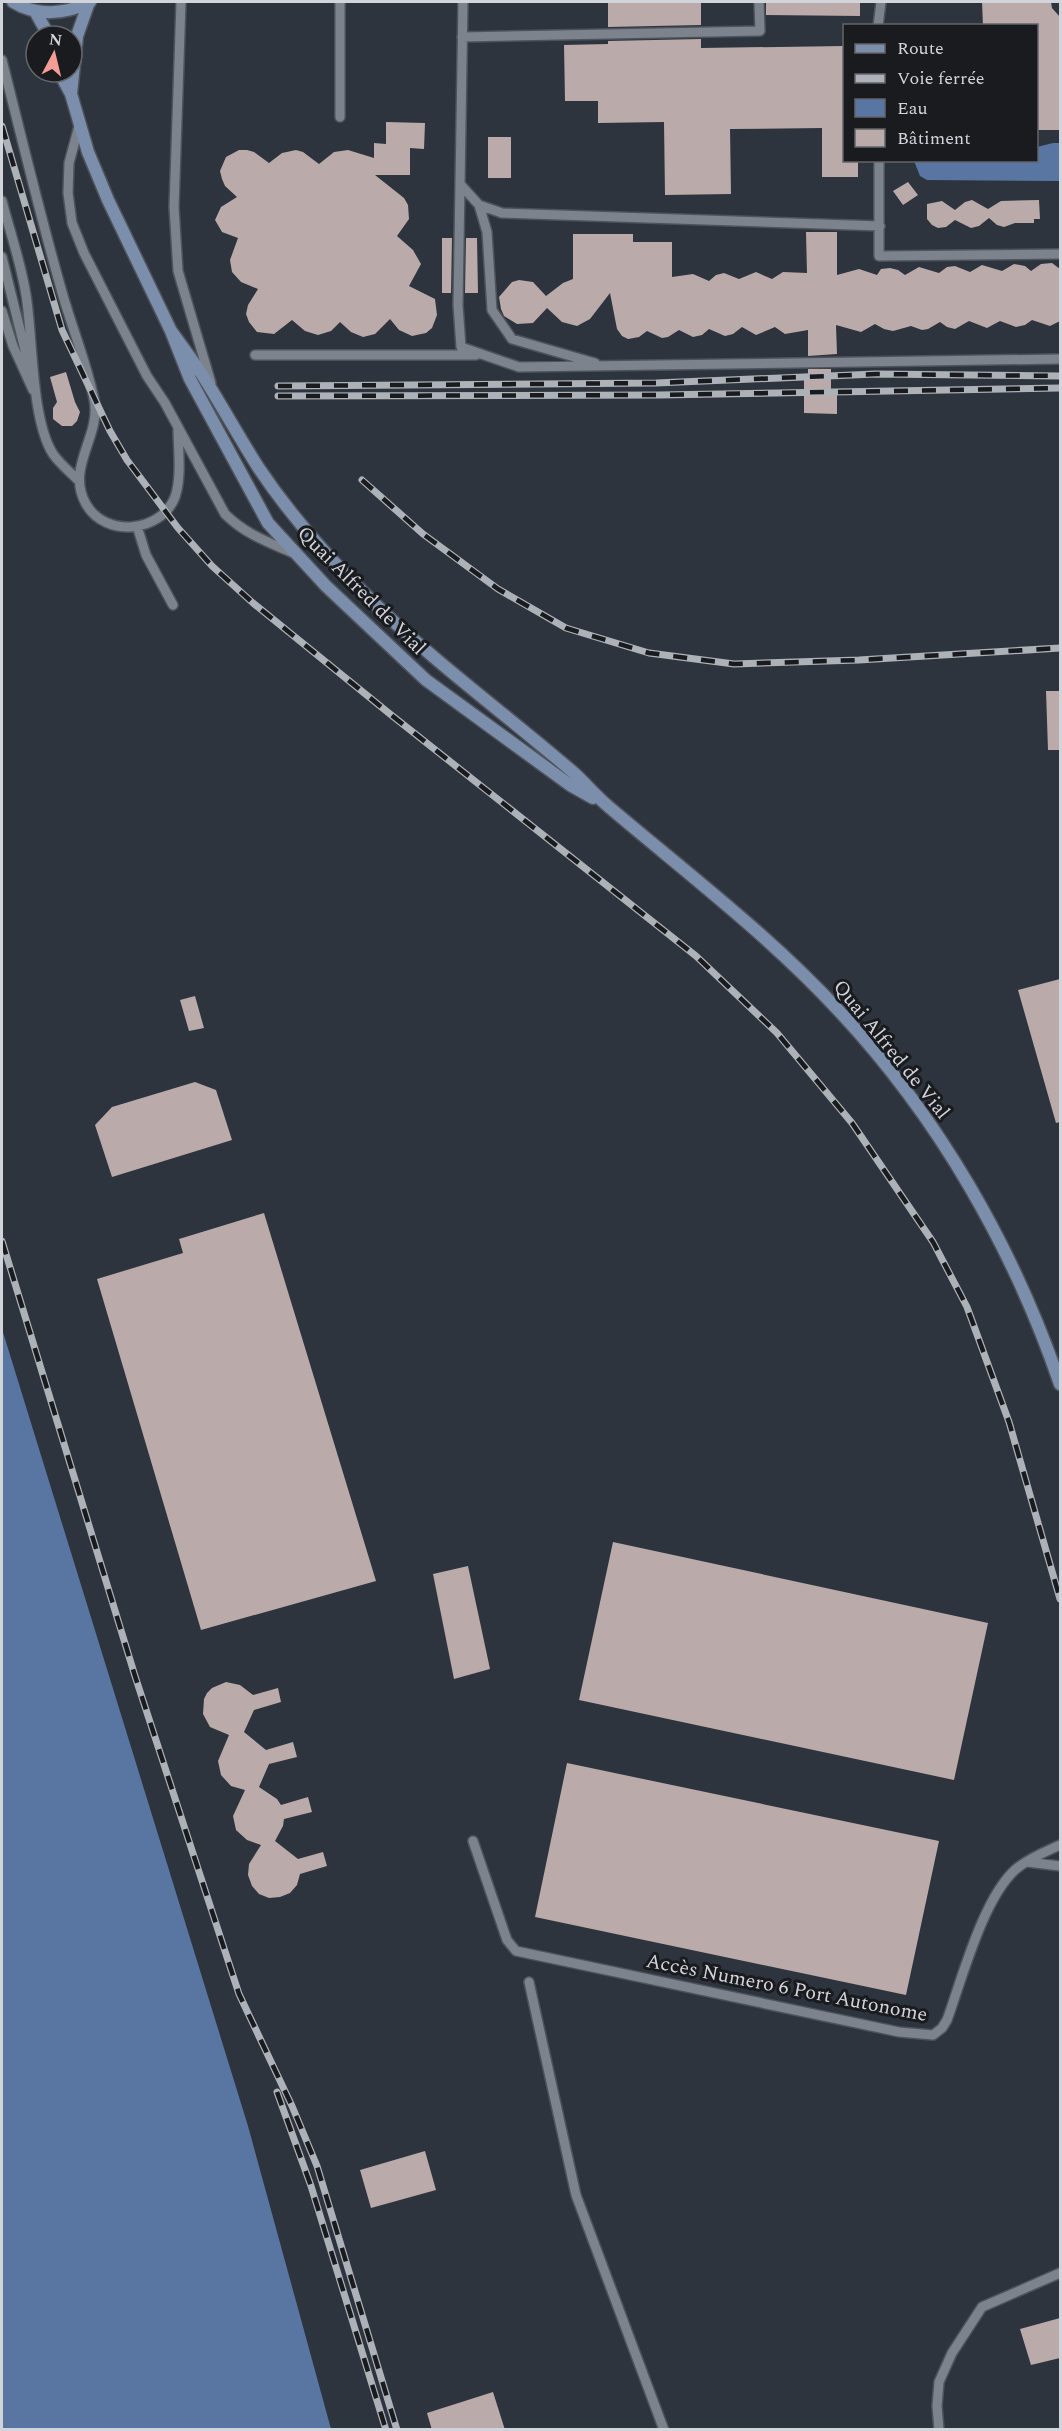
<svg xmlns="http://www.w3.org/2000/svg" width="1062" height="2431" font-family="Spectral,serif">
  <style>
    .water { fill: #5975a1 }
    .building { fill: #baaaa9 }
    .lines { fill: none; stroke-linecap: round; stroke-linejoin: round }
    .service-casing { stroke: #4e535b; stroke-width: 12 }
    .secondary-casing { stroke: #4e535b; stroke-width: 15 }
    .service { stroke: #7c838d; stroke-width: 9 }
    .secondary { stroke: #7b8eab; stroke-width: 12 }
    .rail-casing { stroke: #adb1b8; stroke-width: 7 }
    .rail { stroke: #191b1f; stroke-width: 4.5; stroke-dasharray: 14; stroke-linecap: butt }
    .labels { text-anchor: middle; stroke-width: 6; stroke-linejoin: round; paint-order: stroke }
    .street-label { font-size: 20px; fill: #d1d5db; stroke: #191b1f }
  </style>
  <rect width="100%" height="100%" fill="#2e343d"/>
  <path class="water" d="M1053,143H1060V181L927,180L920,176L914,161L1036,160L1037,147Z
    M2,1329L248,2126L331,2429H2Z"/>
  <path class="building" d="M608,2H701V25L608,27Z
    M766,2H860V16L766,15Z
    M982,2H1051L1052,8L1060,17V130H1036V26H983Z
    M701,39V48L844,46V160H858V177H822V128L730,129L731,194L665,195L664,122L598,123V101H565L564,45L608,44V41Z
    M386,122L425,123L424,149L410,148V175H375L404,198L408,205L409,219L397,236L413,250L421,264L409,286L435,299L437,315L432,328L426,333L412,336L399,330L390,319L375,334L363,337L351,332L340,322L331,331L318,335L305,331L292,320L274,334L257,332L249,322L246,314L248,305L258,289L241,282L232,272L230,260L238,238L222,232L215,220L221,207L237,197L225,186L222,179L220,171L226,157L239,150H247L254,152L269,163L282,153L296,150L303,152L319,164L334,152L348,150L374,158V143L386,144Z
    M488,137H511V178H488Z
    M908,182L918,195L903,205L893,191Z
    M972,200L988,209L1001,201L1039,200L1040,219H1034V223H1015L1004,227L997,225L989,218L979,226L971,228L955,220L946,227L938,228L932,225L927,219V204L942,201L955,210L965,202Z
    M806,232H837V275L859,269L877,275L881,269L890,268L898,270L905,275L919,267L939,273L947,267L955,266L970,272L982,265L1002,271L1014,264L1025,266L1031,271L1041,264L1052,263L1060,269V321L1050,326L1032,320L1025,325L1016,327L1000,321L987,328L969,321L955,329L947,327L940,322L928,329L922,330L911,326L893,331L884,329L875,324L861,332L836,325L837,354L808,356V330L785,334L775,327L756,335L742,327L733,334L725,336L709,329L702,335L693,337L679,330L668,337L662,338L647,331L639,337L628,339L622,336L617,329L610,293L590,319L577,326L562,322L547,308L533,323L517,324L504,316L501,309L499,297L512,282L519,280L533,282L546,296L563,283L573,279V234H633V242H672V277L693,274L709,281L716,275L724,273L739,279L756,272L772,279L783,272L807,273Z
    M442,238H452L451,293H442Z
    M466,238H477L478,293H465Z
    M808,369H831V393H837V414L804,413V380H808Z
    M66,372L75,402L80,412L77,421L72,426H62L53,419V408L57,402L50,377Z
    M1046,691H1060V750H1048Z
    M1060,979V1122L1056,1123L1018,990Z
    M195,996L204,1028L189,1031L180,1000Z
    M195,1082L216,1090L232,1140L112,1177L95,1125L112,1107Z
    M264,1213L376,1581L201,1630L97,1279L183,1253L179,1239Z
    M613,1542L988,1623L954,1780L579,1700Z
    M468,1566L490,1669L454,1679L433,1574Z
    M226,1682L240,1685L253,1695L278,1688L281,1702L254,1710L244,1732L266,1750L293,1742L297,1757L269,1764L259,1787L277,1799L281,1805L308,1797L312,1812L284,1819L283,1826L275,1841L298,1859L323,1852L327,1866L300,1874L297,1885L290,1893L280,1897L269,1898L259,1894L252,1886L248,1875L249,1864L261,1845L247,1840L236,1830L233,1816L245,1790L231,1786L221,1775L218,1761L229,1735L210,1727L203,1714L204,1699L207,1693L212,1688Z
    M567,1763L939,1841L906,1995L535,1917Z
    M425,2151L436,2190L371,2208L360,2170Z
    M1060,2318V2358L1031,2365L1020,2329Z
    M493,2392L505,2430H432L427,2413Z"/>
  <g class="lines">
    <g class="service-casing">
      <path id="service" d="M181,2L174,207L178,271L211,383
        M340,2V117
        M463,2L458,305L461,347L519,367L1060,359
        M878,26L881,2
        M462,37L760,31L759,2
        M2,60C21,135 39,211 60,285C70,323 86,360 94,399C102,436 65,467 86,504C105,538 161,533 175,497C182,477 178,449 178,428
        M79,126L69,163L68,193L72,223L84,253L147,376L165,403L225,514C245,534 268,542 293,553
        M879,160V256L1060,254
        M460,184L479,205L502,213L880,226
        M2,201C10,232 21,263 26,295C33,337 31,420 53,454C60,464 70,472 79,481
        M479,205L487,232L492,310L512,339L595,363
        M2,257L29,366
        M2,311L13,346L33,390
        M255,355H476
        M137,526L146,555L173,605
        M473,1841L507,1940L516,1951L899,2032L933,2035L942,2028L947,2020C962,1979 983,1898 1016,1869C1029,1858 1045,1852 1060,1845
        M1027,1862L1060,1866
        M529,1982L576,2195L664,2430
        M939,2430L937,2406L939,2382L952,2353L982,2307L1060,2273"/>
    </g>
    <g class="secondary-casing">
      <path id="secondary" d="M13,2C37,17 66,14 90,2
        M35,11L49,36
        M59,72L71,94L88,152L108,200L171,331L190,379L268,523L326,586L426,680L570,785L593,798
        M71,94L77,36L89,2
        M171,331C182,346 193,361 203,376C222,406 239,437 258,467C290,515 330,560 371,600C435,663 507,715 574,773C586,784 597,797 609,807C688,874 770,936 840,1012C939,1118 1013,1247 1060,1384"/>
    </g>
    <use href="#service" class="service"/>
    <use href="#secondary" class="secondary"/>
    <g class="rail-casing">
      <path id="rail" d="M2,126L62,330L110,431L127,460L178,528L212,566L253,603L390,714L696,956L777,1033L852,1123L933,1242L967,1307L1009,1422L1060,1599
        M278,386L656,383L876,374L1060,376
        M278,396L659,395L1060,388
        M362,480L423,534L498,589L566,628L649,653L734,664L859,660L1060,648
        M2,1241L135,1676L239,1994L292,2106L317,2166L397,2430
        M277,2092L311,2186L386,2430"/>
    </g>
    <use href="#rail" class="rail"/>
  </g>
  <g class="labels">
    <g class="street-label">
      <text transform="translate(362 590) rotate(45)" y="7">Quai Alfred de Vial</text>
      <text transform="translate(892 1049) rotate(51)" y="7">Quai Alfred de Vial</text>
      <text transform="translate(787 1987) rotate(11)" y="7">Accès Numero 6 Port Autonome</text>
    </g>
  </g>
  <rect width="1062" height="2431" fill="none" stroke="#d1d5db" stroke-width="6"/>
  <rect x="843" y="24" width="195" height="138" fill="#191b1f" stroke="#63656a" stroke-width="1.5"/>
  <rect x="855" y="44" width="30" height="9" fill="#7b8eab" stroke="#63656a" stroke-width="1.5"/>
  <text x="897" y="54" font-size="18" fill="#d1d5db">Route</text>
  <rect x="855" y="74" width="30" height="9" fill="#adb1b8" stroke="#63656a" stroke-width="1.5"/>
  <text x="897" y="84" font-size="18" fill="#d1d5db">Voie ferrée</text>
  <rect x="855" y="99" width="30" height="18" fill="#5975a1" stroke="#63656a" stroke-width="1.5"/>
  <text x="897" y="114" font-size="18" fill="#d1d5db">Eau</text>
  <rect x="855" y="129" width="30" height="18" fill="#baaaa9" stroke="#63656a" stroke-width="1.5"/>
  <text x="897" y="144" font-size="18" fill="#d1d5db">Bâtiment</text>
  <g transform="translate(54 54) rotate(7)"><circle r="28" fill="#191b1f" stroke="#63656a" stroke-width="1.5"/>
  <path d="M0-4.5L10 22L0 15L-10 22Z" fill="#f59c95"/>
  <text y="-9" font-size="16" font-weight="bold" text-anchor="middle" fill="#d1d5db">N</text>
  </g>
</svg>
